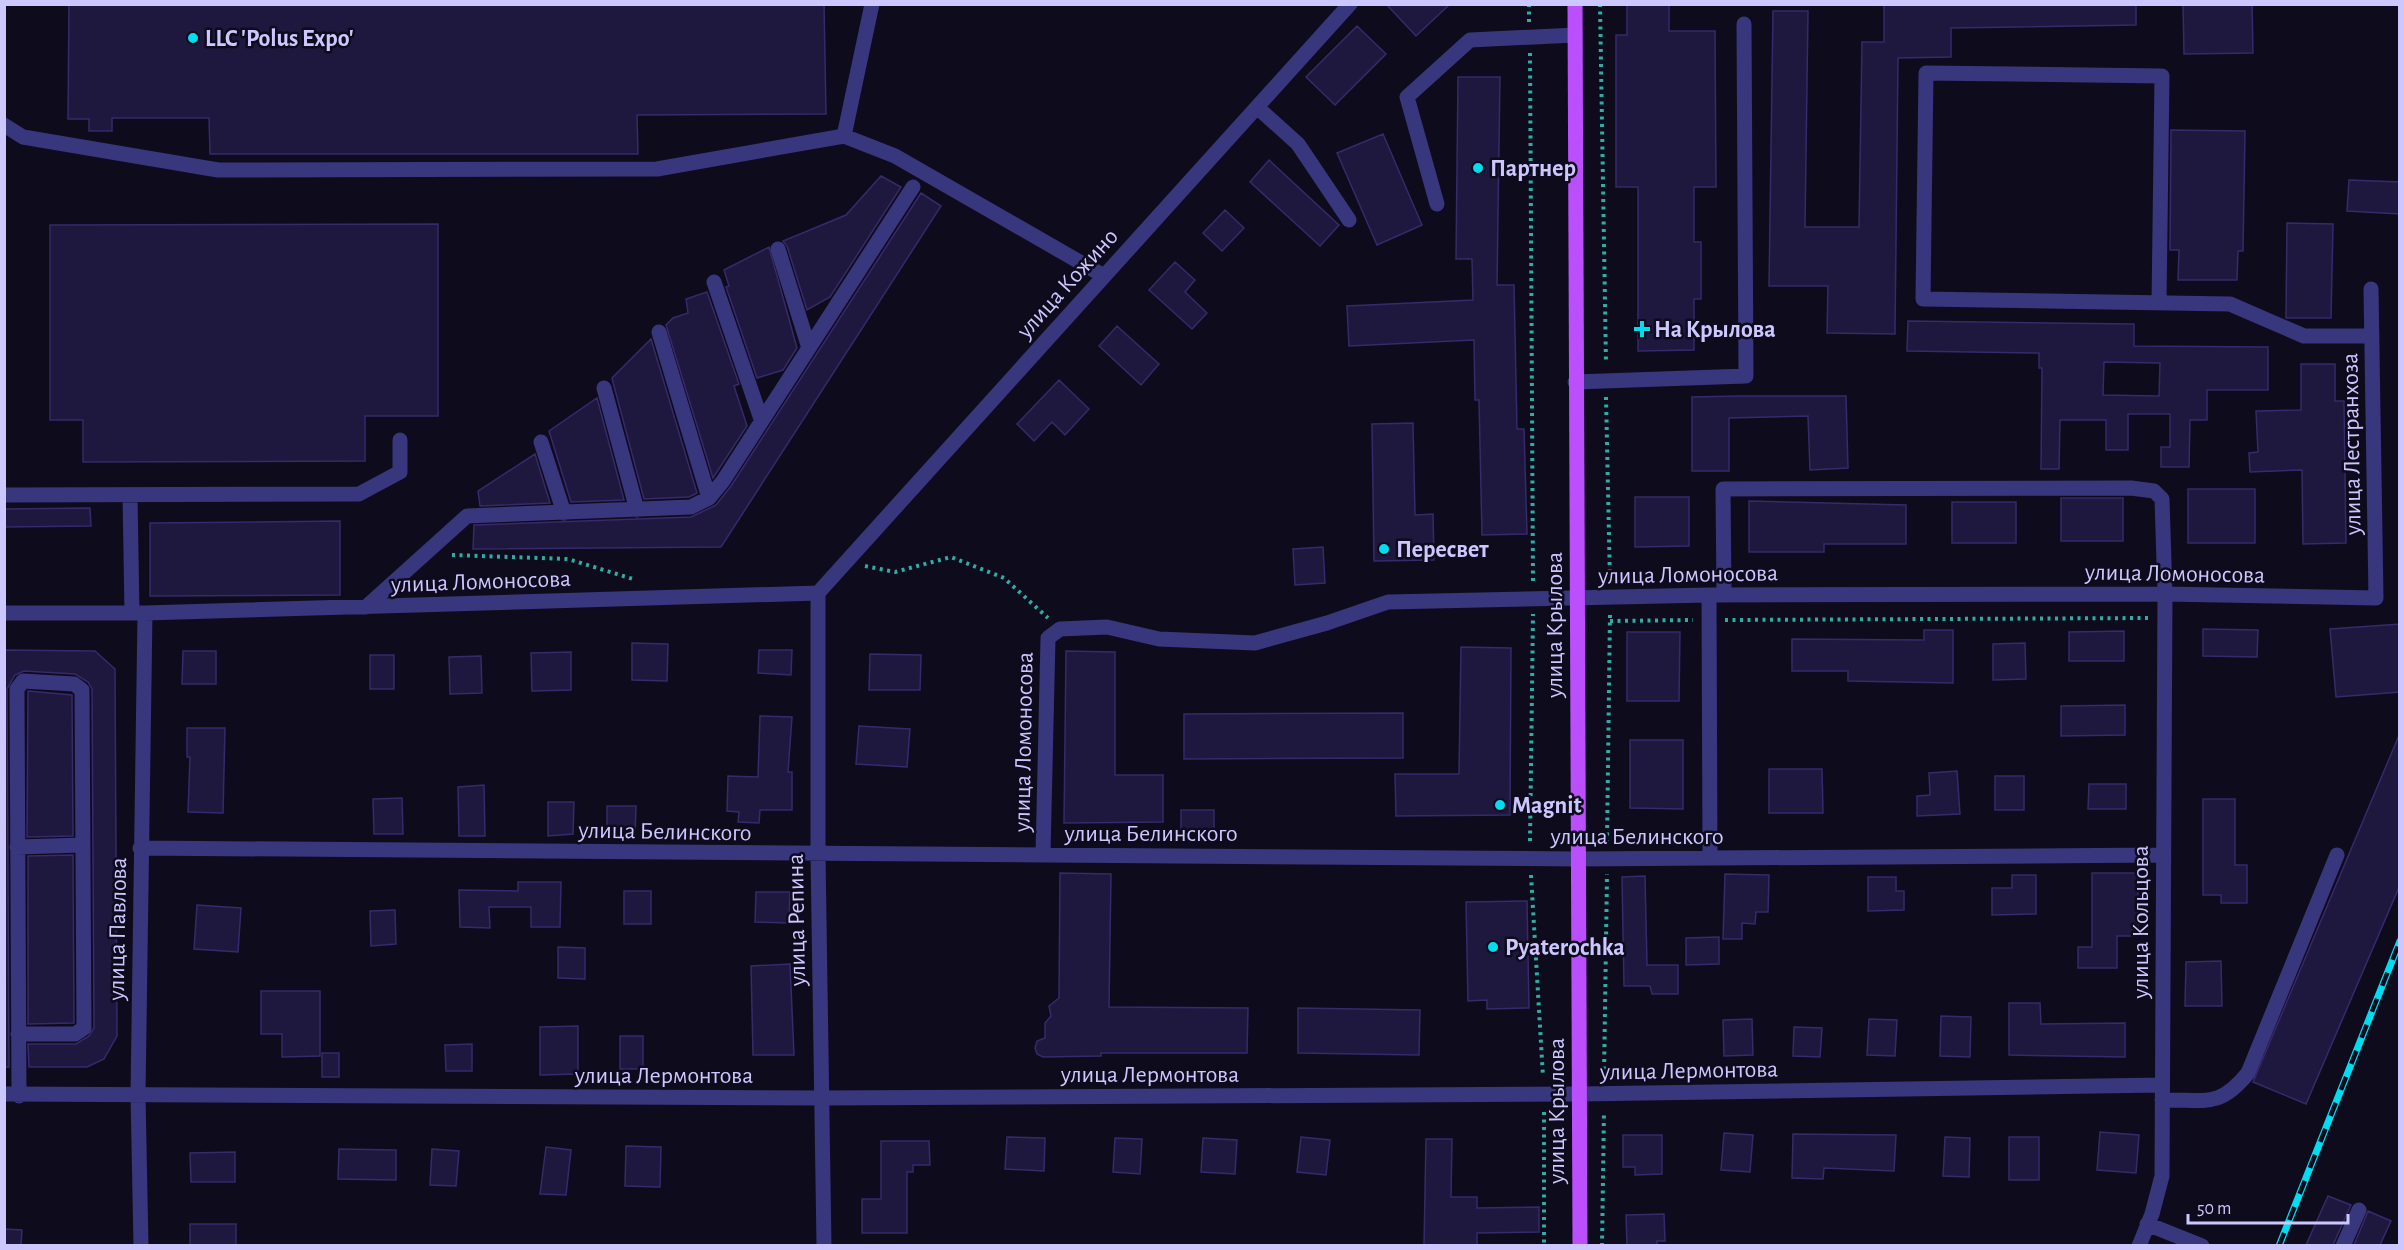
<svg xmlns="http://www.w3.org/2000/svg" width="2404" height="1250" font-family="'Alegreya Sans',sans-serif">
  <style>
    .building { fill: #1f183e; stroke: #362a6a; stroke-width: 1.5; fill-rule: evenodd }
    .lines { fill: none; stroke-linecap: round; stroke-linejoin: round }
    .path { stroke: #2dada4; stroke-width: 4; stroke-dasharray: 3 4.5; stroke-linecap: butt }
    .minor { stroke: #38367c; stroke-width: 15 }
    .major { stroke: #bb4ffe; stroke-width: 15 }
    .rail-casing { stroke: #01dcf1; stroke-width: 7 }
    .rail { stroke: #0e0b1d; stroke-width: 4.5; stroke-dasharray: 14; stroke-linecap: butt }
    .poi-dot { fill: #01dcf1; stroke: #0e0b1d; stroke-width: 2 }
    .labels { text-anchor: middle; stroke-width: 5; stroke-linejoin: round; paint-order: stroke }
    .poi-label { font-size: 24px; font-weight: bold; fill: #cdc7ff; stroke: #0e0b1d; text-anchor: start }
    .street-label { font-size: 24px; fill: #cdc7ff; stroke: #0e0b1d }
  </style>
  <rect width="100%" height="100%" fill="#0e0b1d"/>
  <path class="building" d="M69,4H824L826,114L637,115L638,154H210L209,118H112V131H89V119H68Z
    M1386,4H1450L1416,36Z
    M1627,4H1669V31H1715L1716,187H1694V242H1701V299H1694V350L1638,351V187H1616V35H1627Z
    M1884,4H2136V25L1951,28V57L1898,58L1895,334L1827,333L1828,286H1769L1773,11H1808L1805,227H1859L1862,42H1884Z
    M2183,4H2252L2253,53L2184,54Z
    M1357,26L1386,54L1335,105L1306,77Z
    M1458,77H1500L1497,285H1514L1517,429H1524L1527,534L1482,535L1479,400H1475L1474,340L1349,346L1347,306L1473,300L1472,259H1456Z
    M2171,130L2245,131L2243,251H2238L2237,280H2178L2179,250H2170Z
    M1383,134L1422,225L1377,245L1337,153Z
    M1269,160L1339,225L1320,246L1250,182Z
    M881,176L901,187L830,297L807,310L787,246L783,241L846,215Z
    M2349,180L2400,182V214L2347,211Z
    M921,193L941,206L721,547L473,549L474,525L691,517L716,505L731,486Z
    M1225,210L1244,228L1222,251L1203,233Z
    M2287,223L2333,224L2331,318H2286Z
    M438,224V416H365V461L83,462V420H50V225Z
    M769,247L797,348L783,370L757,378L726,287L729,286L724,270Z
    M1175,262L1195,280L1185,292L1207,313L1192,329L1149,290Z
    M707,292L739,384L734,386L747,426L713,478L666,325L673,318L688,313L686,299Z
    M1908,321L2134,324V346L2268,347V390H2207V420H2190L2189,467H2161V447H2170V414H2128V450H2106V420H2060L2059,469H2041L2042,368H2039V353L1907,351ZM2104,362L2160,363L2159,396L2103,395Z
    M1117,326L1159,364L1141,385L1099,346Z
    M651,339L697,493L689,497L644,499L614,386L612,378Z
    M2301,364H2335V401H2344L2346,543L2303,544L2302,470L2250,472L2249,453L2258,452L2256,411L2301,410Z
    M1059,380L1089,409L1065,435L1052,422L1034,441L1017,424Z
    M1739,396H1846L1848,468L1810,470L1808,416L1729,418V471H1692V397Z
    M597,398L624,500L571,502L549,431Z
    M1413,423L1415,515L1433,514L1434,560L1374,561L1372,424Z
    M535,454L550,503L480,506L478,491Z
    M2188,489H2255V543H2188Z
    M1635,497H1689V546L1635,547Z
    M2061,498H2123V541H2061Z
    M1749,501L1906,505V544H1824V552H1749Z
    M1952,502H2016V543H1952Z
    M90,508L91,526L4,527V509Z
    M340,521V595L150,596V523Z
    M1323,547L1325,583L1295,585L1293,549Z
    M2400,624V692L2336,697L2330,629Z
    M2203,629L2258,630L2257,657L2203,656Z
    M1924,630H1953V683L1848,681V671H1792V639L1924,640Z
    M2124,631V661H2069V632Z
    M1627,632H1680L1679,701H1627Z
    M632,643L668,644L667,681L632,680Z
    M2025,643L2026,679L1993,680V644Z
    M1461,647L1511,648L1510,815L1396,816L1395,774H1459Z
    M4,650L95,651L115,669L117,1036L104,1059L87,1067H29L28,1044H76L89,1036L94,1028L92,689L88,682L75,674L24,671L15,675L7,689L9,1067H4Z
    M759,650H792L791,675L758,673Z
    M183,651H216V684H182Z
    M1066,651L1115,652V775H1163V822L1064,823Z
    M571,652V690L532,691L531,653Z
    M870,654L921,655L920,690H869Z
    M370,655H394V689H370Z
    M481,656L482,693L450,694L449,657Z
    M28,691L72,695L73,836L27,837Z
    M2125,705V735L2061,736V706Z
    M1403,713V758L1184,759V714Z
    M760,716L792,717L788,772H792V810H760L759,823L738,822L739,812L727,811L728,776L758,777Z
    M859,726L910,729L907,767L856,764Z
    M187,728H225L223,813L188,812L190,757H187Z
    M2400,733V885L2306,1104L2253,1082Z
    M1630,740H1683V809L1630,808Z
    M1769,769H1822L1823,813H1769Z
    M1957,771L1960,814L1917,816V796L1930,795L1929,773Z
    M1995,776H2024V810H1995Z
    M2089,784H2126V809H2088Z
    M484,785L485,836H459L458,787Z
    M402,798L403,834H374L373,799Z
    M2203,799H2235V865H2247V903H2221V895H2203Z
    M548,802H574L573,834L548,836Z
    M607,806H636L635,837H607Z
    M1181,810H1214V830L1181,831Z
    M73,855L74,1023L28,1024V856Z
    M1060,873L1111,874L1109,1007L1248,1008L1247,1053H1101V1056L1043,1057L1037,1054L1035,1048L1037,1041L1045,1038V1023L1051,1016L1049,1006L1059,998Z
    M2092,873H2138V936H2117V968H2078V947H2092Z
    M1725,874L1769,875L1768,912H1756L1755,924L1742,923V939H1723Z
    M2012,875H2036V914L1992,915V888H2012Z
    M1645,876L1647,965H1678V994H1652L1650,986H1624L1622,877Z
    M1868,877H1896V891H1904V910L1868,911Z
    M518,882H561L560,927H531V907H489L490,928L460,927L459,890L518,891Z
    M624,891H651V924H624Z
    M756,892H790L789,923L755,922Z
    M1527,901L1529,1008L1487,1009V1000L1468,1001L1466,902Z
    M197,905L241,908L238,952L194,949Z
    M395,910L396,944L371,946L370,911Z
    M1719,937V964L1686,965V938Z
    M558,947L585,948V979L558,978Z
    M2221,961L2222,1006H2185L2186,962Z
    M790,964L794,1055H753L751,966Z
    M261,991H320V1056L282,1057V1034H261Z
    M2009,1003H2040L2041,1024L2125,1023V1057L2009,1055Z
    M1298,1008L1420,1010L1419,1055L1298,1053Z
    M1941,1016L1971,1017L1970,1057L1940,1056Z
    M1752,1019L1753,1055L1724,1056L1723,1020Z
    M1869,1019L1897,1020L1895,1056L1867,1055Z
    M578,1026V1074L540,1075V1027Z
    M1794,1027L1822,1028L1820,1057L1793,1056Z
    M620,1036H643V1069H620Z
    M472,1044V1071H446L445,1045Z
    M322,1053H339V1077H322Z
    M2100,1132L2139,1135L2136,1173L2097,1170Z
    M1724,1133L1753,1135L1750,1172L1721,1170Z
    M1793,1134L1896,1135L1894,1171L1824,1168L1823,1179L1792,1178Z
    M1623,1135H1662V1174L1635,1175V1167H1623Z
    M1007,1137L1045,1138L1044,1171L1005,1169Z
    M1301,1137L1330,1140L1326,1175L1297,1172Z
    M1945,1137L1970,1138L1969,1177L1943,1176Z
    M2009,1137H2039V1180H2009Z
    M1115,1138L1142,1139L1140,1174L1113,1172Z
    M1203,1138L1237,1140L1235,1174L1201,1172Z
    M1426,1139H1452L1451,1197H1477V1208L1539,1207V1232L1477,1233V1245H1424Z
    M881,1141H929L930,1165H913V1172H907V1233H862V1199H881Z
    M626,1146L661,1147L660,1187L625,1186Z
    M546,1147L571,1150L566,1195L540,1194Z
    M339,1149L396,1150V1180L338,1179Z
    M432,1149L459,1151L456,1186L430,1185Z
    M235,1152V1182H191L190,1153Z
    M2328,1196L2351,1205L2333,1245H2306Z
    M2368,1211L2391,1221L2380,1245H2354Z
    M1664,1214L1665,1241H1657V1245H1627L1626,1215Z
    M190,1224H236V1245H190Z
    M4,1229L22,1230L21,1245H4Z"/>
  <g class="lines">
    <path class="path" d="M1529,4V22
      M1600,4L1606,363
      M1530,53L1533,583
      M1606,397L1610,582
      M452,555L568,559L633,579
      M865,566L895,572L951,557L1004,578L1048,618
      M1725,620L2149,618
      M1610,621L1693,620
      M1530,841L1533,614
      M1607,843L1610,613
      M1531,875L1543,1077
      M1604,1077L1607,874
      M1544,1112V1246
      M1602,1246L1604,1111"/>
    <path class="minor" d="M1257,107L1298,144L1349,220
      M4,125L23,137L218,170L657,169L844,136L872,4
      M844,136L895,156L1104,276
      M1437,204L1407,97L1470,40L1575,35
      M778,249L808,345
      M714,282L761,419
      M2159,303L2162,76L1926,73L1923,299L2230,304L2304,336H2372
      M659,332L709,498
      M1575,382L1746,376L1744,24
      M604,388L637,510
      M541,442L564,513
      M4,495L359,494L400,472V440
      M130,495L132,613
      M818,593L1350,4
      M818,593V855L824,1246
      M1709,595L1710,858
      M1724,595L1723,489L2131,488L2154,491L2162,499L2165,594L2162,1176L2152,1214L2139,1246
      M366,607L467,516L691,507L709,498L723,481L913,187
      M4,613H145L818,593
      M17,847L83,845
      M140,848L1578,859L2162,855
      M1043,854L1048,638L1060,629L1107,627L1159,639L1255,643L1327,623L1388,602L1709,595L2165,594L2376,598L2371,289
      M18,1034H75L84,1028L82,690L74,684L23,681L17,689L19,1096
      M4,1094L821,1098L1579,1094L2162,1085
      M2162,1100C2205,1099 2219,1109 2248,1073L2337,855
      M2147,1224L2202,1246
      M141,1246L138,1095L145,613
      M2343,1246L2359,1210"/>
    <path class="major" d="M1575,4L1580,1246"/>
    <g class="rail-casing">
      <path id="rail" d="M2279,1246L2400,941"/>
    </g>
    <use href="#rail" class="rail"/>
  </g>
  <g class="poi-dot">
    <circle cx="193" cy="38" r="6"/>
    <circle cx="1478" cy="168" r="6"/>
    <path d="M1639 320h6v6h6v6h-6v6h-6v-6h-6v-6h6z"/>
    <circle cx="1384" cy="549" r="6"/>
    <circle cx="1500" cy="805" r="6"/>
    <circle cx="1493" cy="947" r="6"/>
  </g>
  <g class="labels">
    <g class="poi-label">
      <text x="205" y="46">LLC 'Polus Expo'</text>
      <text x="1490" y="176">Партнер</text>
      <text x="1654" y="337">На Крылова</text>
      <text x="1396" y="557">Пересвет</text>
      <text x="1512" y="813">Magnit</text>
      <text x="1505" y="955">Pyaterochka</text>
    </g>
    <g class="street-label">
      <text transform="translate(1067 283) rotate(-48)" y="8">улица Кожино</text>
      <text transform="translate(2351 444) rotate(-91)" y="8">улица Лестранхоза</text>
      <text transform="translate(2175 573) rotate(1)" y="8">улица Ломоносова</text>
      <text transform="translate(1688 574) rotate(-1)" y="8">улица Ломоносова</text>
      <text transform="translate(481 581) rotate(-2)" y="8">улица Ломоносова</text>
      <text transform="translate(1554 625) rotate(-90)" y="8">улица Крылова</text>
      <text transform="translate(1023 742) rotate(-89)" y="8">улица Ломоносова</text>
      <text transform="translate(665 831) rotate(1)" y="8">улица Белинского</text>
      <text x="1151" y="841">улица Белинского</text>
      <text x="1637" y="844">улица Белинского</text>
      <text transform="translate(796 920) rotate(-91)" y="8">улица Репина</text>
      <text transform="translate(2140 922) rotate(-90)" y="8">улица Кольцова</text>
      <text transform="translate(117 929) rotate(-89)" y="8">улица Павлова</text>
      <text transform="translate(1689 1070) rotate(-1)" y="8">улица Лермонтова</text>
      <text x="1150" y="1082">улица Лермонтова</text>
      <text x="664" y="1083">улица Лермонтова</text>
      <text transform="translate(1556 1111) rotate(-90)" y="8">улица Крылова</text>
    </g>
  </g>
  <rect width="2404" height="1250" fill="none" stroke="#cdc7ff" stroke-width="12"/>
  <path d="M2188 1214v9h160v-9" fill="none" stroke="#cdc7ff" stroke-width="3"/>
  <text x="2197" y="1214" font-size="18" fill="#cdc7ff" stroke="#0e0b1d" stroke-width="4.5" paint-order="stroke">50 m</text>
</svg>
